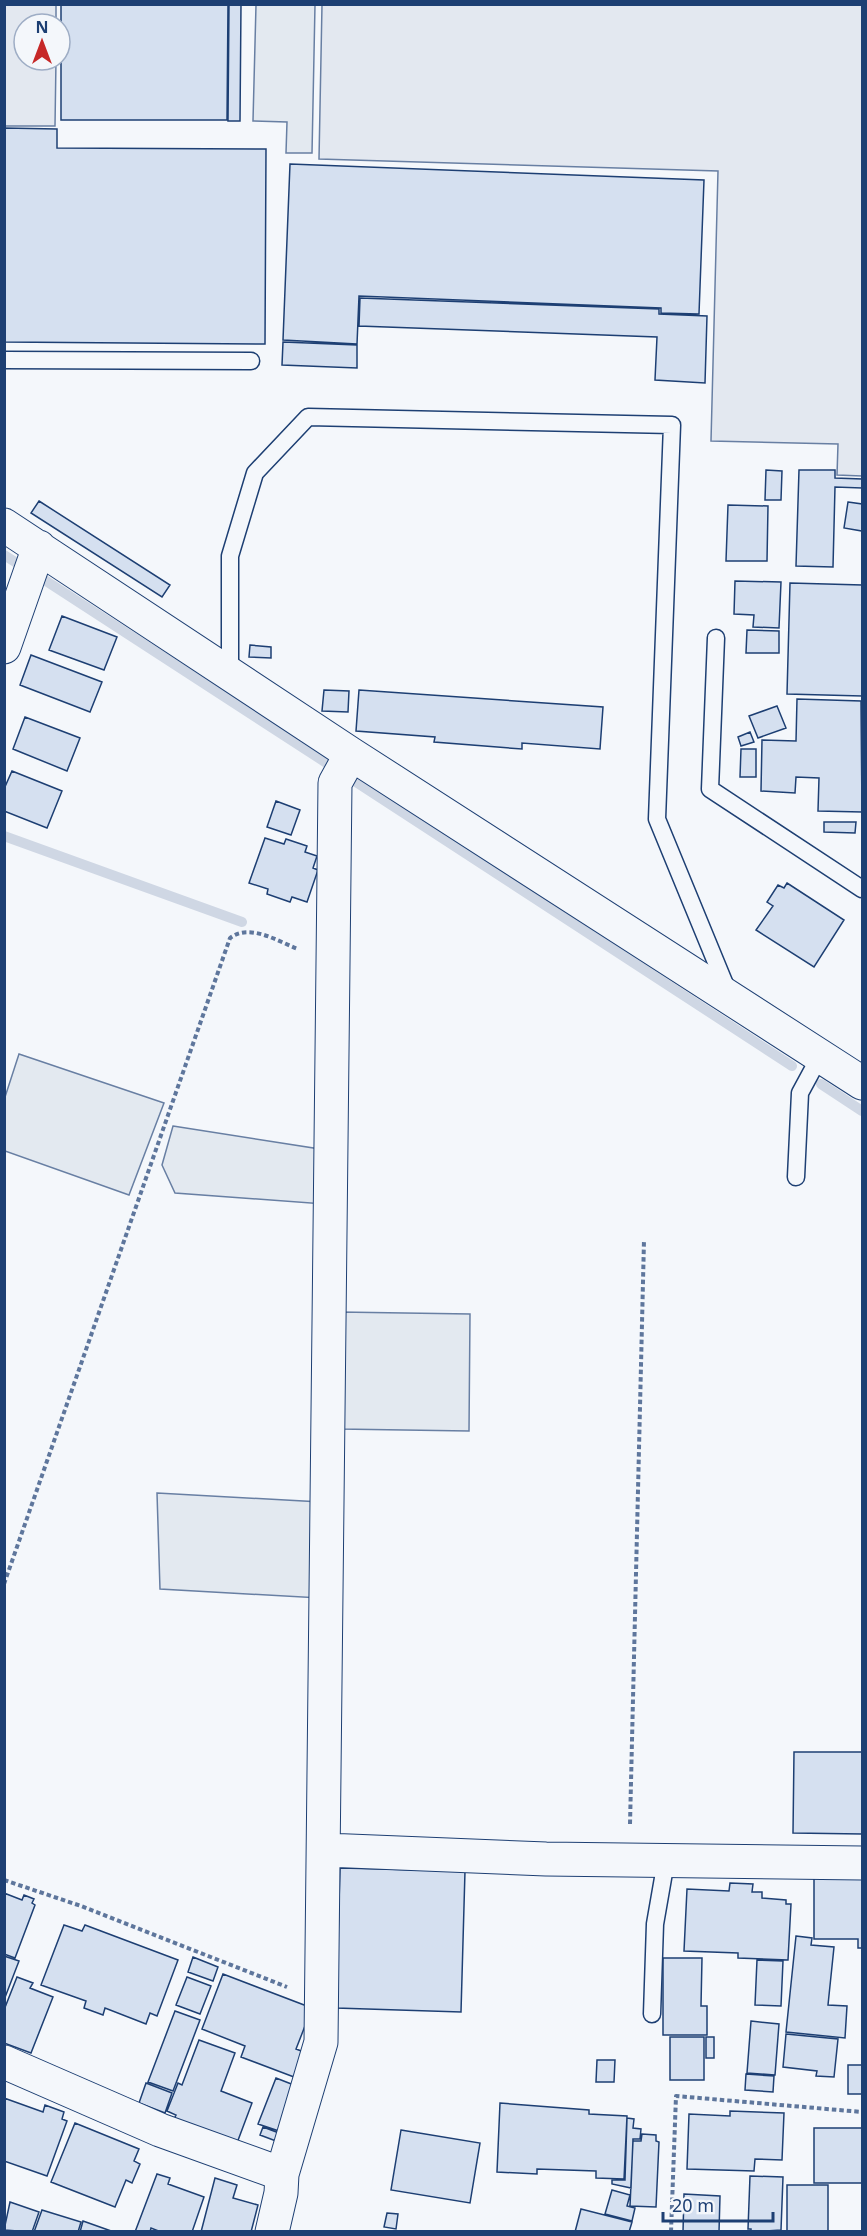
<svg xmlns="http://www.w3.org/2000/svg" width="867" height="2236" font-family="'Noto Sans',sans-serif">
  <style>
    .green { fill: #e3e9f0; stroke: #687fa3; stroke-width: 1.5 }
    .parking { fill: #e3e8f0; stroke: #687fa3; stroke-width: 1.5 }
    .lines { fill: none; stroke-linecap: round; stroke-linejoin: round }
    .stream { stroke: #cfd7e4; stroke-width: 10 }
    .building { fill: #d5e0f0; stroke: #1d3f73; stroke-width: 1.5 }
    .lane-casing { stroke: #1d3f73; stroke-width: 19 }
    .street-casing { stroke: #1d3f73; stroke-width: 35 }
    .path { stroke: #5e769c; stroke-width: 4; stroke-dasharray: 4.5 3; stroke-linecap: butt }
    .lane { stroke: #f4f7fb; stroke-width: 16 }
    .street { stroke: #f4f7fb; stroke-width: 33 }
  </style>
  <rect width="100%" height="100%" fill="#f4f7fb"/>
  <path class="green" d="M256,5H315L312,153H286L287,122L253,121Z
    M19,1054L164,1103L129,1195L5,1151V1097Z
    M173,1126L326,1150L324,1204L175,1193L162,1165Z
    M339,1312L470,1314L469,1431L339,1429Z
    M157,1493L321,1502L320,1598L160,1589Z"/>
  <path class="parking" d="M5,4L56,5V24H24V60H56L55,126H5Z
    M322,5H862V476L837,475L838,444L711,441L718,171L319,159Z"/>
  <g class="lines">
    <path class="stream" d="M4,555L20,565
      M40,577L328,764
      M353,780L792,1066
      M4,836L242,922
      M821,1084L862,1111"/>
  </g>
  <path class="building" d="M61,4H228L227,120H61Z
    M229,4H241L240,121H228Z
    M4,128L57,129V148L266,149L265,344L4,342Z
    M290,164L704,180L699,314L661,313V308L359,296L357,344L283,340Z
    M360,298L659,309V314L707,316L705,383L655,380L657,337L359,326Z
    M283,342L357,345V368L282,365Z
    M766,470L782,471L781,500H765Z
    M799,470H835V478L862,479V488L835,487L833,567L796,566Z
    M39,501L170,585L162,597L31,513Z
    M848,502L862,504V531L844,528Z
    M728,505L768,506L767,561H726Z
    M735,581L781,582L779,628L753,627L754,615L734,614Z
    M790,583L862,585V696L787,694Z
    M62,616L117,637L104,670L49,650Z
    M747,630L779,631V653H746Z
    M250,645L271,647V658L249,657Z
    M31,655L102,682L90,712L20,685Z
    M324,690L349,691L348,712L322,711Z
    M359,690L603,707L600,749L522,743V749L434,742L435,737L356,731Z
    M797,699L861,701L862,812L818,811L819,778L796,777L795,793L761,791L762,740L796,741Z
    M777,706L786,728L758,738L749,716Z
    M25,717L80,738L67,771L13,749Z
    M750,732L754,742L741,746L738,737Z
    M741,749H756V777H740Z
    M12,771L62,791L47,828L4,811V789Z
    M276,801L300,810L291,835L267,827Z
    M824,822H856L855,833L824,832Z
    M265,838L284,844L286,839L307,846L305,852L317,856L313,868L318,870L307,902L292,897L290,902L267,894L268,889L249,883Z
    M787,883L844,920L814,967L756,930L773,906L767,902L778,885L784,888Z
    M794,1752H862V1834L793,1833Z
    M340,1868L465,1871L461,2012L336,2008Z
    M814,1874H862V1948H858V1939H814Z
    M730,1883L753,1884L752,1892H762V1898L786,1900V1904H791L788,1960L738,1958V1953L684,1951L687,1889L729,1891Z
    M4,1893L22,1900L24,1895L34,1899L32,1903L35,1905L15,1958L4,1954Z
    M64,1925L82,1931L85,1925L178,1960L157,2016L150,2013L146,2024L105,2008L103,2015L84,2008L86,2001L41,1985Z
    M796,1936L812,1938L811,1945L834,1947L828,2005L847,2006L845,2038L786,2032Z
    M4,1956L19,1961L4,2000Z
    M193,1957L218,1967L213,1981L188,1972Z
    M663,1958H702L701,2006H707V2035H663Z
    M757,1960L783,1961L781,2006L755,2005Z
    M223,1974L312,2008L296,2049L304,2052L294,2077L241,2057L245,2046L202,2029Z
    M17,1977L33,1983L30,1988L53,1997L31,2053L4,2043V2010Z
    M187,1977L211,1986L200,2014L176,2005Z
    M175,2011L200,2020L173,2091L148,2082Z
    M751,2021L779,2024L775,2075L747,2073Z
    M786,2034L838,2039L834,2077L816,2076L817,2071L783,2067Z
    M670,2037H704V2080H670Z
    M706,2037H714V2058H706Z
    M199,2040L235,2053L221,2091L252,2103L237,2143L174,2119L176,2115L167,2111L178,2083L182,2085Z
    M597,2060H615L614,2082H596Z
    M848,2065H862V2094H848Z
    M746,2074L774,2076L773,2092L745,2090Z
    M276,2078L299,2087L282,2132L258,2124Z
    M146,2083L172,2093L165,2113L139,2103Z
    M4,2098L43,2112L45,2105L64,2112L62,2119L67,2121L47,2176L4,2161Z
    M500,2103L589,2110V2114L627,2116L624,2179L596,2178V2171L537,2169V2174L497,2172Z
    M730,2111L784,2113L782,2160L755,2159L754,2171L687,2169L689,2114L730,2116Z
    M627,2118L634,2119L633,2128L641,2129L640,2139H633L631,2188L612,2184V2180H625Z
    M75,2123L139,2149L134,2161L140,2164L132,2183L126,2180L115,2207L51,2182Z
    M263,2127L279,2133L276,2141L260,2135Z
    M814,2128H862V2183H814Z
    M401,2130L480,2143L470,2203L391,2190Z
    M642,2134L656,2135V2141L659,2142L656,2207L630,2206L633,2141H641Z
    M157,2174L170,2178L168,2184L204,2197L192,2232H161L151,2228L150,2232H135Z
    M750,2176L783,2177L781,2230L751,2232V2229H748Z
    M215,2178L237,2185L233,2198L258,2205L251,2232H201Z
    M787,2185H828V2232H787Z
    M612,2190L630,2195L627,2206L635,2208L632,2221L605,2214Z
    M684,2194L720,2196L719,2232H683Z
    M10,2202L39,2212L32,2232L4,2230Z
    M581,2209L632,2222L629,2232H575Z
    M42,2210L81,2222L78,2232H34Z
    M387,2213L398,2214L396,2229L384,2227Z
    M83,2221L114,2232H80Z"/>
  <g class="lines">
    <g class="lane-casing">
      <path id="lane" d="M4,360L251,361
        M716,638L710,789L862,889
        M230,674V556L255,473L308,417L672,425L657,819L729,994
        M796,1177L800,1093L820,1056
        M652,2014L655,1924L666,1861"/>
    </g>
    <g class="street-casing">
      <path id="street" d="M4,525L351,754L862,1083
        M4,647L39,547
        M325,1850L546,1859L862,1863
        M4,2062L160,2130L282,2174
        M272,2232L281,2193L282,2174L321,2042L335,783L351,754"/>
    </g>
    <path class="path" d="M4,1584L230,938C250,923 277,941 298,949
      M630,1824L644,1240
      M4,1880L81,1906L287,1987
      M671,2232L676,2096L862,2112"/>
    <use href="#lane" class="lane"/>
    <use href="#street" class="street"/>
  </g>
  <rect width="867" height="2236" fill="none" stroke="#1d3f73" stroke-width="12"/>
  <g transform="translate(42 42)"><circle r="28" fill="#f4f7fb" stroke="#9eadc5" stroke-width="1.5"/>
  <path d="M0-4.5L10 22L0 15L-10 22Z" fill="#c62828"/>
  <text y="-9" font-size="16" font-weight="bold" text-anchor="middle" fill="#1d3f73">N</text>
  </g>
  <path d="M663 2212v9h110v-9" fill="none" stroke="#1d3f73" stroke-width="3"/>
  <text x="672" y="2212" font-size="18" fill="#1d3f73" stroke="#f4f7fb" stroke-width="4.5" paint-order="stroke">20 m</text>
</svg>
